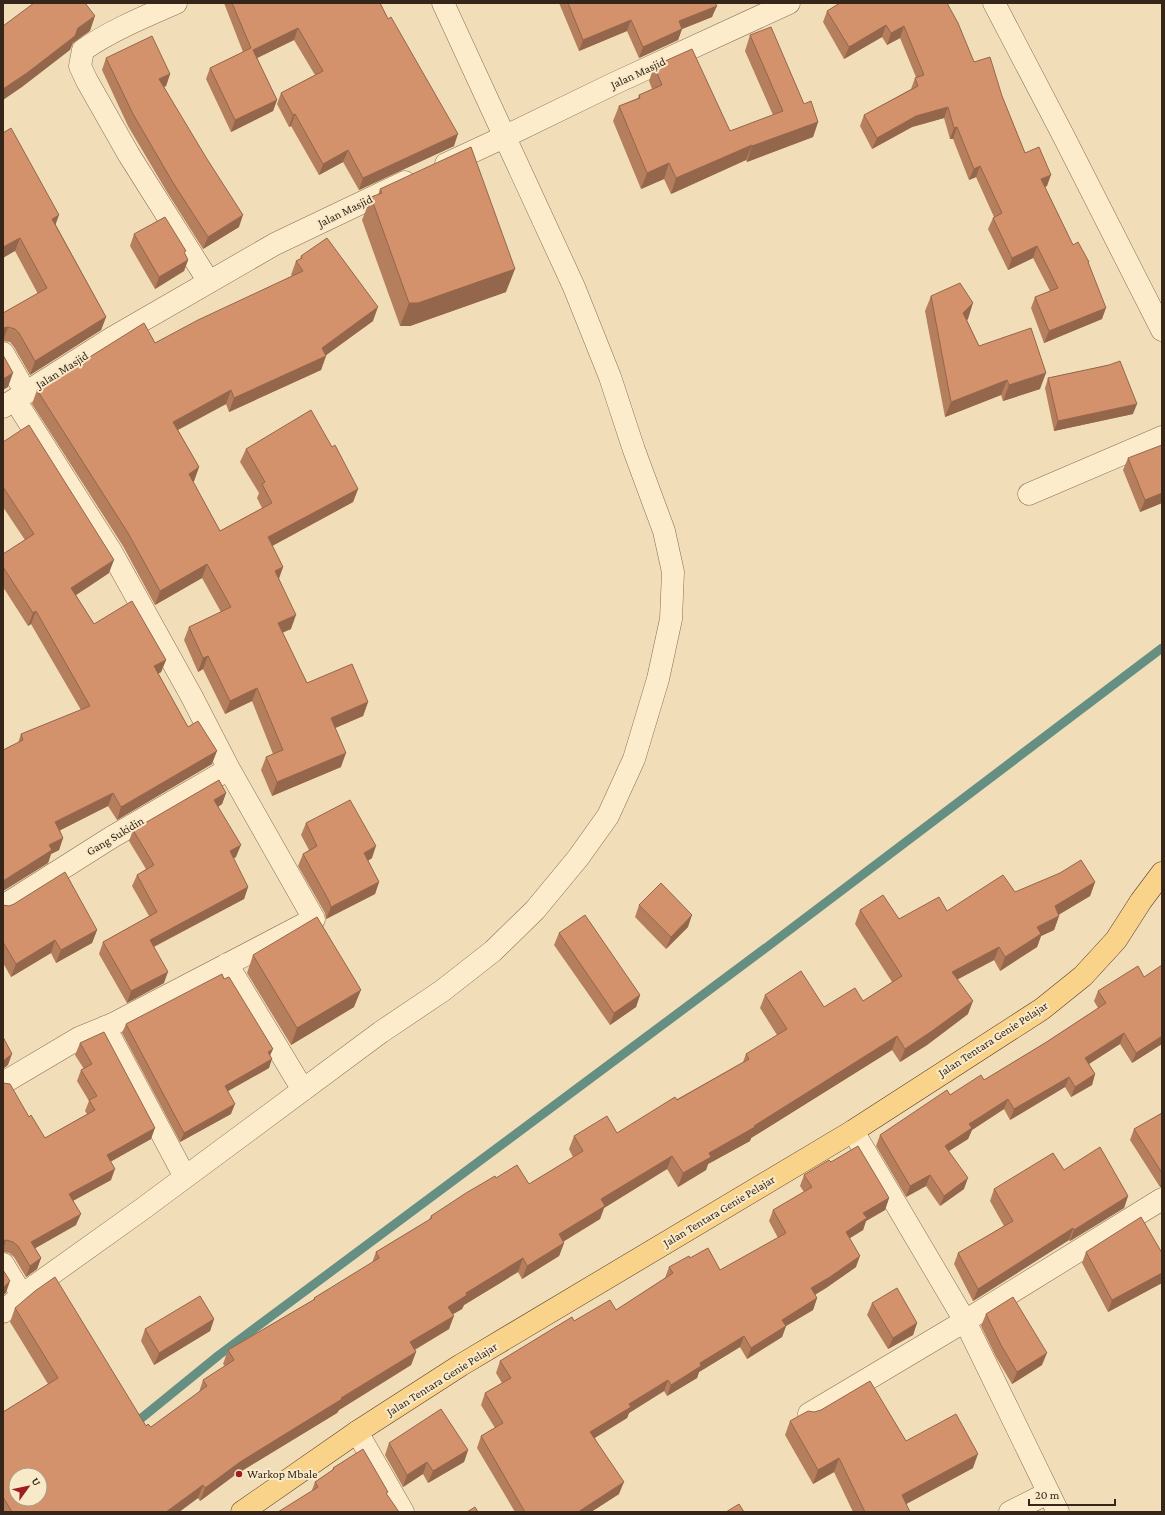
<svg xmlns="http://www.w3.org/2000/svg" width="1165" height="1515" font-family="'Crimson Pro',serif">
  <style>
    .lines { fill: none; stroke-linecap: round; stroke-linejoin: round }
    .stream { stroke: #658f83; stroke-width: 9 }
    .street-casing { stroke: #896d52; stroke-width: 23 }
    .primary-casing { stroke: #553b28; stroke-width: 23 }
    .street { stroke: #fceccc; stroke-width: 22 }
    .primary { stroke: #fad38b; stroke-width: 22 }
    .wall { fill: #b57e5c }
    .shaded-wall { fill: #94664b }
    .building { fill: #d3926b; stroke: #94664b; fill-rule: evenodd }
    .poi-dot { fill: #9d1d23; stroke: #f8e9c9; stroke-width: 1.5 }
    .labels { text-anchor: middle; stroke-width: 4; stroke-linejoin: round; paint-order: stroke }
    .street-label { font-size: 12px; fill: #362619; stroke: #f8e9c9 }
    .poi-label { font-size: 12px; fill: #362619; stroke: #f8e9c9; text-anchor: start }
  </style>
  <rect width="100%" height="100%" fill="#f1deb9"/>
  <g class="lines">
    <path class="stream" d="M133,1425L219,1355L767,947L1162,648"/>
    <g class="street-casing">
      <path id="street" d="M176,3C144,17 112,30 83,50L80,66L87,81L129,155L209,282
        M994,3L1063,135L1162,330
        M446,164L504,137L613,84L789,3
        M3,353L26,393
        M3,407L112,338L275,244L405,182
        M1029,494L1162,437
        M3,906L112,837L229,769
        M227,964L303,1090
        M105,1027L185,1177
        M3,1083L79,1038L113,1024L314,919L229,769L192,697L112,553L15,400
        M853,1131L965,1321L1058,1512
        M3,1264L22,1295
        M3,1312L22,1295L141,1210L381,1032L442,991L493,951L535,910L578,858L608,816L634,759L658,679L671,619L673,572L664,531L634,450L610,377L574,287L443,3
        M809,1414L965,1321L1162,1199
        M357,1432L403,1512
        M1010,1512L1048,1493"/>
    </g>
    <g class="primary-casing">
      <path id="primary" d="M242,1512L357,1432L461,1365L853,1131L1042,1009L1083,976L1116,940L1141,901L1162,873"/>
    </g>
    <use href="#street" class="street"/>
    <use href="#primary" class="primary"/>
  </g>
  <path class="wall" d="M224,3H380L454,146L359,190L343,162L319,175L291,126L289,127L277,104L281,93L315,75L294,40L257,58L277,100L273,111L231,132L206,79L210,68L243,52Z
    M559,3H715L712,17L682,29L678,40L639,58L627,31L579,51Z
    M947,3L974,62L1002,96L1025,153L1047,186L1045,187L1073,245L1088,264L1102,319L1044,343L1031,308L1035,297L1050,291L1033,258L1008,270L988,229L993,218L994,217L976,177L969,180L953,139H950L944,118L912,127L872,149L860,126L864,115L911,89L915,78L916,77L900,38L887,45L882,37L844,59L823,22L827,11Z
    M750,35L818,122L813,137L747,162L746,160L671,194L664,179L641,189L613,121L619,106L638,98L639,95L652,89L649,81L654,66L730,131L773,115L745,51Z
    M106,58L170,74L166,86L164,87L239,227L203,249L167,192L128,126L102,70Z
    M3,133L56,225L106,317L101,330L30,375L14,347L10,342L3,341V313L38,294L15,251Z
    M380,189L506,292L410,326H400L362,220L371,197L378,195Z
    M134,234L185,254L188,260L184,271L155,289L130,246Z
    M301,256L373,321L325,355L326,356L321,370L229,412L226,404L178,430L199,467L194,481L193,482L220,531L262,508L257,498L259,493L240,462L246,449L332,447L358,489L353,502L272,546L283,567L279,579L291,629L282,632L307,683L368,702L363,716L335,728L341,767L272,796L261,770L266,757L273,754L252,701L225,714L203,669L198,672L184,640L189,627L221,612L202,578L155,605L123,546L32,404L37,390L155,343L292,276L291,275L296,261L300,259Z
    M931,296L968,319L967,320L979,346L1040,389L1003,401L1001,395L945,417L925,311Z
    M1109,365L1133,414L1054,431L1045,388L1048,378Z
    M3,442L109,573L76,595L94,624L166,660L161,672L158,674L188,727L212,764L117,820L108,806L60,830L63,838L59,850L51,854L48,863L3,891V750L18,743L21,734L81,710L31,624L28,626L3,587V554L25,540L3,507Z
    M1128,458L1162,503L1140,512L1123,470Z
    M226,793L222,804L218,807L236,857L233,858L248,887L244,899L154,947L164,983L127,1003L99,954L103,942L149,916L132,886L137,875L146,869L129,841L133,830Z
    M306,823L372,858L368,861L379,882L375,894L326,919L325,913L298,866L303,854L309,850L301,835Z
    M1095,882L1090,896L1058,915L1059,916L1054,930L1041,936L1037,947L1000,971L994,960L958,979L968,1014L927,1045L900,1062L892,1050L751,1138L750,1141L708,1164L706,1170L678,1187L667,1169L604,1208L600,1219L563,1242L564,1243L559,1256L522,1279L518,1272L464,1305L462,1309L453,1314L449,1329L415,1350L416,1352L411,1365L339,1410L337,1413L235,1475L200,1501L198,1498L179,1512H3V1412L48,1384L10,1322L15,1308L146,1426L151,1427L199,1392L203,1380L225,1366L223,1364L228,1350L313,1300L314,1298L372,1263L376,1252L429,1220L431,1216L496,1178L529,1184L573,1157L569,1149L574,1136L617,1133L743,1062L746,1054L777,1035L760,1008L765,995L824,1007L863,1001L892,982L855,924L860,910L899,919L947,911L1015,892Z
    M3,905L97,930L92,943L56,963L51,953L11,977L3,963Z
    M639,905L688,927L666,949L635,917Z
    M559,933L640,995L636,1007L610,1025L554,945Z
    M253,955L354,1007L291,1045L247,973Z
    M1098,991L1162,1044L1132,1063L1120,1044L1089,1064L1095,1074L1092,1085L1071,1097L1065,1087L1010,1120L1004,1109L972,1130L968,1139L949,1151L964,1189L940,1206L926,1186L906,1197L876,1146L880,1135L950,1095L984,1080L1045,1043L1098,1008L1094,1001Z
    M126,1024L270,1055L269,1068L228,1091L231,1114L180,1142L122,1033Z
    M80,1043L151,1139L111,1161V1180L73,1201L76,1225L35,1248L41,1258L37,1269L26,1277L14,1257L9,1253L3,1252V1083L45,1138L87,1114L85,1111L89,1101L77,1081L81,1070L84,1069L75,1055Z
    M1162,1113V1187H1160L1130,1140L1134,1129Z
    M831,1162L889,1198L885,1210L866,1221L863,1230L850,1238L856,1267L826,1288L815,1295L817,1298L813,1310L786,1326L782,1337L747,1359L740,1347L699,1372L697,1378L667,1396L664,1391L629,1413L627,1418L595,1438L619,1494L591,1512H515L477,1448L481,1436L495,1428L481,1405L485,1393L502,1383L496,1373L500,1361L574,1321L616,1310L665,1278L669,1267L690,1258L720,1270L778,1238L769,1221L773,1210L804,1192L800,1186L804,1175Z
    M1064,1170L1128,1196L1124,1208L1070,1241L1069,1240L973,1301L954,1264L958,1253L1004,1226L990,1201L994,1189Z
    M1086,1252L1162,1253V1283L1108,1312L1082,1263Z
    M872,1303L917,1323L913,1335L888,1349L867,1315Z
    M986,1314L1042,1365L1012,1384L996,1357L981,1326Z
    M214,1319L210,1331L154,1365L141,1341L145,1329Z
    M790,1421L906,1441L973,1468L906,1504L910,1512H853L834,1472L813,1484L785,1435Z
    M389,1443L468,1450L464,1462L428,1483L423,1474L403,1487L385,1455Z
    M333,1468L387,1494L312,1490L315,1482L332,1471Z"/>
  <path class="shaded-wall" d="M717,6L712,17L682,29L678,40L639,58L643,47L679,21Z
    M95,16L90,31L73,43L70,50L22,87L3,100V89L78,28Z
    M631,20L627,31L579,51L583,40Z
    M886,25L882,37L844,59L849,47Z
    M904,26L900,38L887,45L891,33Z
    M298,28L294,40L249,62L253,50Z
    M170,74L166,86L155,91L159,79Z
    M277,100L273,111L231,132L235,120Z
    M948,107L944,118L912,127L872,149L877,138L916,116Z
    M295,114L291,126L289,127L293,115Z
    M818,122L813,137L747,162L752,146Z
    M957,127L953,139H950L954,128Z
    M458,134L454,146L359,190L363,178Z
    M752,145L746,160L671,194L676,178Z
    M348,150L343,162L319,175L323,164Z
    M669,163L664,179L641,189L647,173Z
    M980,166L976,177L969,180L974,169Z
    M1051,175L1047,186L1037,190L1041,179Z
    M59,215L54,229L52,219Z
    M243,215L239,227L203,249L208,237Z
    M20,238L15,251L3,258V247Z
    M1037,246L1033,258L1008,270L1012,258Z
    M188,260L184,271L155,289L159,277Z
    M515,269L506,292L410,326H400L409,303Z
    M973,303L968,319L958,328L963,313Z
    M378,307L373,321L321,359L326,356L321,370L229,412L234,398L322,348Z
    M1106,308L1102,319L1044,343L1049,331Z
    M106,317L101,330L30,375L35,361Z
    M8,327L3,341V328Z
    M13,373L8,387L3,390V379Z
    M1046,373L1040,389L1003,401L1009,385Z
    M1007,380L1001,395L945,417L951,402Z
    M231,390L226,404L168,435L173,422Z
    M1137,404L1133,414L1054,431L1058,421Z
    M199,467L194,481L184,487L189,474Z
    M358,489L353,502L263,551L268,537Z
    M1162,493V503L1140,512L1145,500Z
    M114,560L109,573L67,601L71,588Z
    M207,564L202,578L155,605L160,591Z
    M283,567L278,580L275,571Z
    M36,611L31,624L28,626L33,613Z
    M296,615L291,629L273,637L278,623Z
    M208,656L203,669L198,672L203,658Z
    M166,660L161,672L149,679L154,666Z
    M257,688L252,701L225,714L230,701Z
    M368,702L363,716L326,732L331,718Z
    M217,751L212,764L117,820L121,807Z
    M346,753L341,767L272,796L277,782Z
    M113,793L108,806L51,835L55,822Z
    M226,793L222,804L210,812L214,800Z
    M63,838L59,850L51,854L48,863L3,891V881L49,845Z
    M241,845L236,857L225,863L230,851Z
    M376,846L372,858L360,865L364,853Z
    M379,882L375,894L326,919L331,907Z
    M1095,882L1090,896L1050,920L1055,906Z
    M248,887L244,899L145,951L150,940Z
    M692,915L688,927L666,949L671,937Z
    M1059,916L1054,930L1041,936L1037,947L1000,971L1005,957L1037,927Z
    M97,930L92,943L56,963L61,950Z
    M55,940L51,953L11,977L16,964Z
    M999,947L994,960L947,985L952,972Z
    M168,972L164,983L127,1003L131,991Z
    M361,990L354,1007L291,1045L297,1028Z
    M640,995L636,1007L610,1025L614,1013Z
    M973,1001L968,1014L927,1045L900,1062L905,1049Z
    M1124,1033L1120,1044L1081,1069L1085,1058Z
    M897,1036L892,1050L751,1138L750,1141L708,1164L706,1170L678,1187L683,1173L709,1153Z
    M1162,1036V1044L1132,1063L1136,1053Z
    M273,1049L269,1058L268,1052Z
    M12,1054L8,1065L3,1069V1061Z
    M272,1059L269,1068L221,1095L225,1086Z
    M1095,1074L1092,1085L1071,1097L1075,1087Z
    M1069,1077L1065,1087L1010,1120L1014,1109Z
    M1008,1099L1004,1109L972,1130L968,1139L941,1156L945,1146L969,1124Z
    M235,1104L231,1114L180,1142L184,1133Z
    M155,1128L151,1139L103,1166L107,1155Z
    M672,1156L667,1169L604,1208L600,1219L554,1247L559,1234L601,1199Z
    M115,1169L111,1180L65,1205L69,1194Z
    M930,1175L926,1186L906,1197L910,1186Z
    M968,1178L964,1189L940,1206L944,1196Z
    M1162,1182V1187H1160Z
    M1128,1196L1124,1208L1070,1241L1074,1230Z
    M889,1198L885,1210L866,1221L863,1230L842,1243L846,1232L863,1213Z
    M81,1214L76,1225L27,1253L31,1242Z
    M1073,1228L1069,1240L973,1301L978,1289Z
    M6,1240L3,1250V1241Z
    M564,1243L559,1256L522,1279L527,1266Z
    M860,1256L856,1267L826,1288L807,1299L811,1288Z
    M41,1258L37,1269L26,1277L30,1266Z
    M523,1258L518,1272L464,1305L462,1309L443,1320L448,1307L466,1293Z
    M1162,1273V1283L1108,1312L1112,1300Z
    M10,1281L6,1293L3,1295V1288Z
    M817,1298L813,1310L786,1326L782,1337L747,1359L751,1348L782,1320Z
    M454,1316L449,1329L405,1355L410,1342Z
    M214,1319L210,1331L154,1365L159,1353Z
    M917,1323L913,1335L888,1349L893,1338Z
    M744,1336L740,1347L699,1372L697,1378L667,1396L671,1385L700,1363Z
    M416,1352L411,1365L339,1410L337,1413L235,1475L200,1501L205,1488L240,1462L341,1398Z
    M1047,1353L1042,1365L1012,1384L1017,1372Z
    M668,1380L664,1391L629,1413L627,1418L586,1443L590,1432L629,1404Z
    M468,1450L464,1462L428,1483L433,1471Z
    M978,1454L973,1468L897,1509L902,1495Z
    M839,1458L834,1472L813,1484L818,1470Z
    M427,1462L423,1474L403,1487L407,1475Z
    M624,1482L619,1494L591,1512H578Z
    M203,1485L198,1498L179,1512H166Z"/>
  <path class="building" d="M34,3H85L95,16L78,28L75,36L27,73L3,89V26Z
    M232,3H380L388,19L391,17L458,134L363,178L348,150L323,164L295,114L293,115L281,93L323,71L298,28L253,50L277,100L235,120L210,68L251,48Z
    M568,3H715L717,6L679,21L682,29L643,47L631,20L583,40Z
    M840,3H947L958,23L974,62L990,57L1002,96L1025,153L1039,147L1051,175L1041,179L1073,245L1078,242L1089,262H1088L1106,308L1049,331L1035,297L1058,288L1037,246L1012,258L993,218L1002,213L980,166L974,169L957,127L954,128L948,107L916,116L877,138L864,115L918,86L915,78L924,75L904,26L891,33L886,25L849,47L827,11Z
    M771,27L804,104L811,101L818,122L752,146V145L676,178L669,163L647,173L619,106L640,98L639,95L662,85L654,66L692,49L730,131L783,111L750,35Z
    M152,36L170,74L159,79L207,159L243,215L208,237L172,181L133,114L106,58Z
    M11,128L59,215L52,219L106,317L35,361L19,333L15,329L8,327L3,328V313L47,288L20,238L3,247V133Z
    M471,147L515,269L418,303H409L371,197L382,193L380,189Z
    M165,217L186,251L184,252L188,260L159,277L134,234Z
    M327,238L378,307L322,348L326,356L234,398L231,390L173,422L199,467L189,474L220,531L272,503L262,484L265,482L246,449L311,410L332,447L335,445L358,489L268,537L283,567L275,571L296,615L278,623L307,683L352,664L368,702L331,718L346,753L277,782L266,757L283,750L257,688L230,701L208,656L203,658L189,627L231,607L207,564L160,591L128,533L37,390L144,323L155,343L198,320L303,271L296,261L302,258L301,256Z
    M960,283L973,303L963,313L979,346L1031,328L1046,373L1009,385L1007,380L951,402L931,296Z
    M3,355L13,373L3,379Z
    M1120,361L1137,404L1058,421L1048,378L1109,365Z
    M29,425L114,560L71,588L94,624L132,601L166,660L154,666L188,727L198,721L217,751L121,807L113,793L55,822L63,838L49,845L52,850L3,881V750L23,740L21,734L90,706L36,611L33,613L3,567V554L34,534L3,487V442Z
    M1162,445V493L1145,500L1128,458Z
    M219,780L226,793L214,800L241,845L230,851L248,887L150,940L168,972L131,991L103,942L157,912L137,875L154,865L133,830Z
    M350,800L376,846L364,853L379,882L331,907L329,901L303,854L317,846L306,823Z
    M1081,860L1095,882L1055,906L1059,916L1037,927L1041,934L1005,957L999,947L952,972L973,1001L932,1031L905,1049L897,1036L754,1126L755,1127L709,1153L711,1157L683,1173L672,1156L601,1199L605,1206L559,1234L564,1243L527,1266L523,1258L466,1293L467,1295L448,1307L454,1316L410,1342L416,1352L341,1398L342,1399L240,1462L205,1488L203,1485L166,1512H12L3,1497V1412L58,1378L15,1308L35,1291L55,1277L146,1426L148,1424L151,1427L207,1386L203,1380L234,1360L228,1350L315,1299L314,1298L379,1258L376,1252L432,1218L431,1216L466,1193L495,1176L496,1178L517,1165L529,1184L583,1151L574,1136L607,1116L617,1133L675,1097L677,1100L749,1059L746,1054L787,1029L765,995L801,971L824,1007L855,988L863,1001L902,976L860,910L883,895L899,919L939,897L947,911L1003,875L1015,892L1060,873ZM16,1475H40V1499H16Z
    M65,872L97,930L61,950L55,940L16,964L3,942V905L9,906L14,904Z
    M661,883L692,915L671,937L639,905Z
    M585,915L640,995L614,1013L559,933Z
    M317,917L361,990L297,1028L253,955Z
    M1162,965V1036L1136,1053L1124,1033L1085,1058L1095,1074L1075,1087L1069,1077L1014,1109L1008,1099L969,1124L972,1128L945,1146L968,1178L944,1196L930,1175L910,1186L880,1135L947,1090L950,1095L981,1075L984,1080L1045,1043L1106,1003L1098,991L1138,966L1144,977Z
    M222,974L224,979L229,977L273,1049L268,1052L272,1059L225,1086L235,1104L184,1133L126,1024Z
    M104,1032L155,1128L107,1155L115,1169L69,1194L81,1214L31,1242L41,1258L30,1266L18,1246L13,1242L6,1240L3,1241V1083L10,1084L29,1117L31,1115L45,1138L95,1110L89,1100L97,1096L81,1070L92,1064L80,1043Z
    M3,1037L12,1054L3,1061Z
    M1162,1113V1173L1134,1129Z
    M858,1146L889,1198L863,1213L867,1218L846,1232L860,1256L830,1277L811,1288L817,1298L782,1320L786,1326L751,1348L744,1336L700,1363L701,1366L671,1385L668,1380L629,1404L631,1407L590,1432L624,1482L578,1512H525L481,1436L503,1423L485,1393L511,1378L500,1361L572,1317L574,1321L610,1300L616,1310L673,1273L669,1267L689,1256L690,1258L708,1248L720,1270L786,1233L773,1210L812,1187L804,1175L829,1160L831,1162Z
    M1100,1147L1128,1196L1074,1230L1073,1228L978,1289L958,1253L1013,1221L994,1189L1053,1153L1064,1170Z
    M1141,1217L1162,1253V1273L1112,1300L1086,1252Z
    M3,1270L10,1281L3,1288Z
    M897,1288L917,1323L893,1338L872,1303Z
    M200,1296L214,1319L159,1353L145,1329Z
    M1013,1297L1047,1353L1017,1372L1001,1345L986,1314Z
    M870,1381L906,1441L956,1414L978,1454L902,1495L910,1512H865L839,1458L818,1470L790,1421L808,1411L814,1412L821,1410Z
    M441,1409L468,1450L433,1471L427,1462L407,1475L389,1443Z
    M363,1449L388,1492L386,1493L399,1512H278L318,1487L315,1482L334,1469L333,1468Z
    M739,1504L744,1512H726Z
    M475,1507L478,1512H467Z"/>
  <circle class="poi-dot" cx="239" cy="1474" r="4"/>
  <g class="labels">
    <g class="street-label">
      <text transform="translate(638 73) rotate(-25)" y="4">Jalan Masjid</text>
      <text transform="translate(345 211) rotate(-26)" y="4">Jalan Masjid</text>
      <text transform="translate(62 370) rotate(-32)" y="4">Jalan Masjid</text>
      <text transform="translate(115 836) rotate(-31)" y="4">Gang Sukidin</text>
      <text transform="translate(993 1039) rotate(-33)" y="4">Jalan Tentara Genie Pelajar</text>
      <text transform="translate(719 1211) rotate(-31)" y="4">Jalan Tentara Genie Pelajar</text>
      <text transform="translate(442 1379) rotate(-32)" y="4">Jalan Tentara Genie Pelajar</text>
    </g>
    <g class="poi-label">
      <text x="247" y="1478">Warkop Mbale</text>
    </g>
  </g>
  <rect width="1165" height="1515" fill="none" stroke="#362619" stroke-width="8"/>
  <g transform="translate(28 1487) rotate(57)"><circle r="19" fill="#f8e9c9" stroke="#aa9b83"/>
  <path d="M0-3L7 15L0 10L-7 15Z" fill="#9d1d23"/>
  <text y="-6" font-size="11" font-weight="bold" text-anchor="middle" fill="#362619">U</text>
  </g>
  <path d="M1029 1499v6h86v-6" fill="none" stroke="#362619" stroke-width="2"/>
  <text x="1035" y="1499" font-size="12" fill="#362619" stroke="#f8e9c9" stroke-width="3" paint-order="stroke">20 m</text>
</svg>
